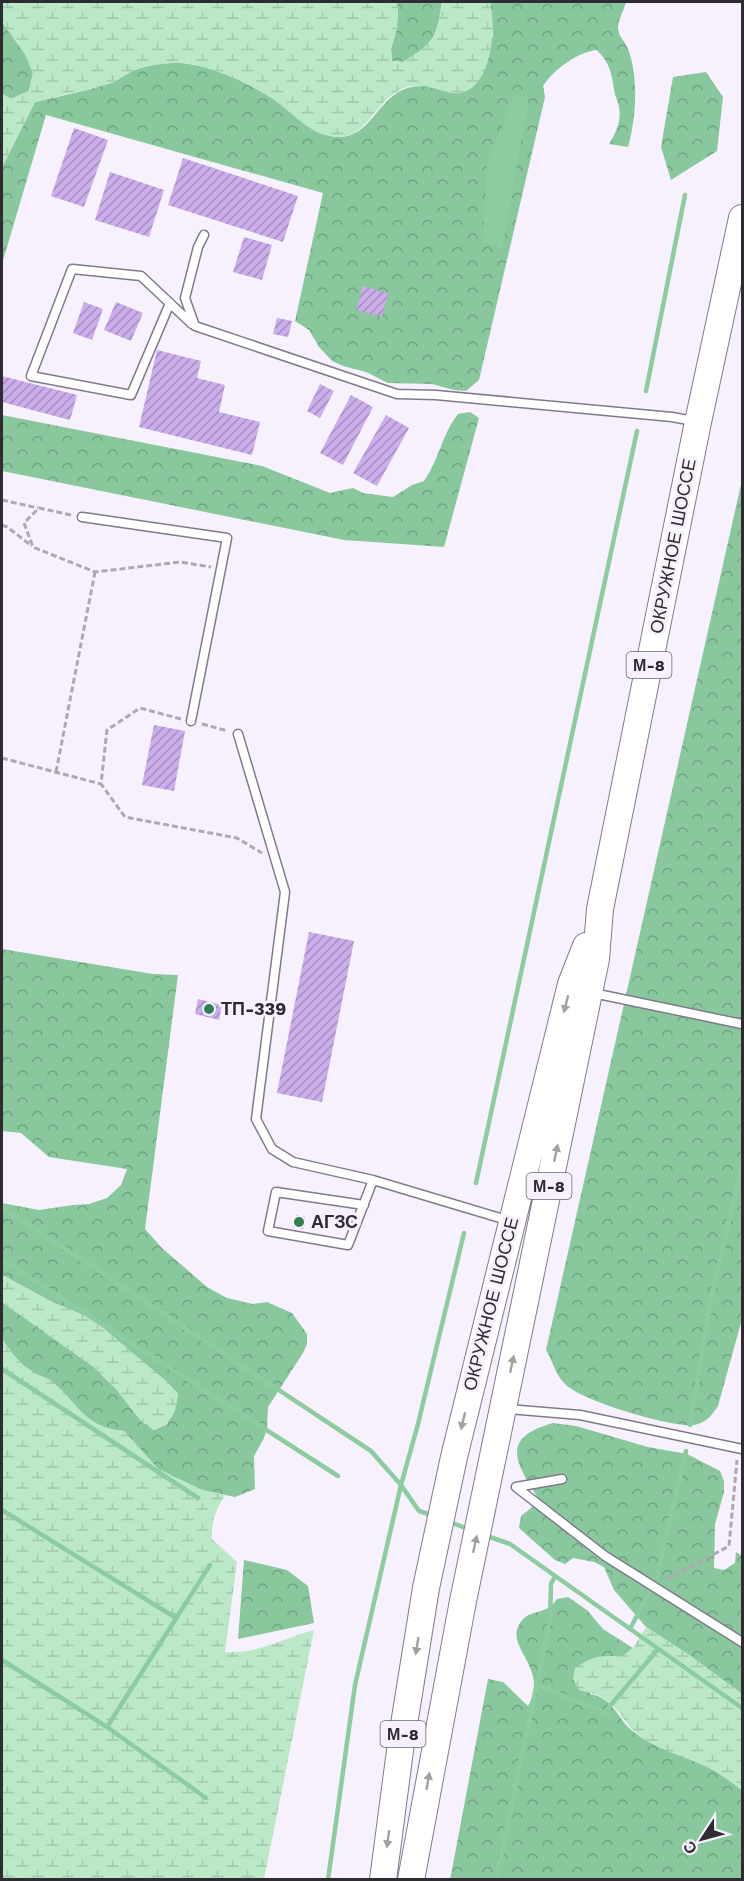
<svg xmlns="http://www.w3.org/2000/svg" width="744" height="1881" font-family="'Work Sans',sans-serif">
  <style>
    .forest { fill: url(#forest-crowns) }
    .wetland { fill: url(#wetland-marsh) }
    .water { fill: #8ccca0 }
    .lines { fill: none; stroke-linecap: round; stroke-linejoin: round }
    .stream { stroke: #8ccca0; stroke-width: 4.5 }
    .building { fill: url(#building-hatch) }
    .service-casing { stroke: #82798d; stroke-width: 11 }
    .primary-casing { stroke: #82798d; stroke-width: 28 }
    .path { stroke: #ada8b3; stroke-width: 3; stroke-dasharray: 6 3; stroke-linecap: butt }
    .service { stroke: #fff; stroke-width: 8 }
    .primary { stroke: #fff; stroke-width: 26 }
    .oneway { fill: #a1a0a3 }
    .poi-dot { fill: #2f7f4f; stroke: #f7f1fe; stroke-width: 2 }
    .labels { text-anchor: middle; stroke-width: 6; stroke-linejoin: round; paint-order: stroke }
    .shield { fill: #f7f1fe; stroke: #6b6670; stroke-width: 1.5 }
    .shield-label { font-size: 16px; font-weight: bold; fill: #2f2b33 }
    .street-label { font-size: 18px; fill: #2f2b33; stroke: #f7f1fe }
    .poi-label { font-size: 18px; font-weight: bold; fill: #2f2b33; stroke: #f7f1fe; text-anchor: start }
  </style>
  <defs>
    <pattern id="forest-crowns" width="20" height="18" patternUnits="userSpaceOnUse" patternTransform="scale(1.5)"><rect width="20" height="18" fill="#89c89d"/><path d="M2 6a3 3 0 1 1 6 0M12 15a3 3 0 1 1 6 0" fill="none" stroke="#70a381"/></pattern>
    <pattern id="wetland-marsh" width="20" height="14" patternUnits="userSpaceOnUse" patternTransform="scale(1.5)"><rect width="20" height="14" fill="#bbe9c8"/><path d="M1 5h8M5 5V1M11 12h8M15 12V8" fill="none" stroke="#a1c8ac"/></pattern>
    <pattern id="building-hatch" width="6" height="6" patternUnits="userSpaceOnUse" patternTransform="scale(1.5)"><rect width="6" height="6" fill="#caadea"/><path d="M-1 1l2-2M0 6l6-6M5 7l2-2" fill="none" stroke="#a48dbe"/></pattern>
  </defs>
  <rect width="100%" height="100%" fill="#f7f1fe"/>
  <path class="forest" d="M398,2H442L439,24L435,36L423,49L403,62L392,61L391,48L398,25Z
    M490,2H626C624,11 618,19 618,28C619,38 625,41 628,49C639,77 636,119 628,147L609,144C615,134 622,121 619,108C619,103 616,99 615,94C611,74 612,66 597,50C578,52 554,69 543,86L545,97L479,380L466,391L454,390L432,384L388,383L366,372L343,366L332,361L319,347L309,330L295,321L323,193L46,115L2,264V167L35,102C60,96 86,91 111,83C119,80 127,73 135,70C151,64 172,61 189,64C214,67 253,85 273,99C291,110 318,138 340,137C378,135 378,83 426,86C434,86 444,90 452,93L493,36Z
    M2,22L25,54L33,73L29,91L11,99L2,94Z
    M706,72L723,97L717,151L671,180L661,147L673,77Z
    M470,412L479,418L444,547L344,540L2,471V415L262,466L330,493L353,488L363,493L393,497L412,485L424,481C439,460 442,434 458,414Z
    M742,480V1319L718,1406C712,1415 706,1423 694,1425C672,1428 578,1400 564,1383C556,1375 552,1360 546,1350Z
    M2,949L153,974L178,975L145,1229L162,1248L207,1287L227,1298L253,1304L267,1302L292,1313L307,1334V1344L303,1353L268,1407L267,1428L264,1438L254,1456L255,1489L235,1497L202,1490L158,1469L124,1431L113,1430L90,1422L48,1379L37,1375L24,1366L14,1356L2,1339V1302L94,1367L117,1390L141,1421L154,1430L167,1424L178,1394L166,1381L86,1316L54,1303L2,1275V1203L39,1210L73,1205L89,1204L107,1198L121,1185L127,1169L49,1157L21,1133L2,1131Z
    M553,1423L576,1426L648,1447L687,1454L720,1471L724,1481V1492L715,1524L714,1568L724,1570L735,1563L736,1552L742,1556V1694L689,1655L646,1627L614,1590L604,1567L594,1562L573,1558L565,1564L555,1560L519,1528L521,1516L531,1508L538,1498C516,1463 499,1438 553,1423Z
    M244,1560L287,1570L308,1586L314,1623L238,1639Z
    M568,1597L587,1610L603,1629L633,1648L623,1656L597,1657L590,1694C616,1699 616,1719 635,1733C654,1747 677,1754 699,1763C714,1769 729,1780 742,1790V1879L450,1880L488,1679L503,1682L528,1706C549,1670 508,1649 518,1627C527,1606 545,1618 557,1599Z"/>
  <path class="wetland" d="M2,2H398V25L391,48L392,61L403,62C436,41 435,39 442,2H490C496,26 493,82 464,92C446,99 425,76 398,91C370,107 365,146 325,135C303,128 291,111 273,99C251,84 206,63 180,63C165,63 149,65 135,70C126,73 119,80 111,83C86,91 60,95 35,102L2,167V94L11,99L29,91L33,73L25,54L2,22Z
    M2,1275L54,1303L86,1316L101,1326L166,1381L178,1394C176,1413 172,1422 155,1430L141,1421L117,1390L94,1367L2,1302Z
    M2,1339C11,1352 19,1364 33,1372C38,1376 45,1376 50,1380C79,1402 82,1427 124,1431L158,1469L202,1490L225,1495C216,1510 211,1521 212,1539L237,1562L225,1652C255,1655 286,1637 314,1630L264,1879H2Z
    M646,1627L689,1655L742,1694V1790C729,1780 714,1769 699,1763C680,1755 661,1750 644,1739C626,1728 618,1705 601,1697C595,1693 586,1692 579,1690L573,1679L575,1668L586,1661L597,1657L623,1656L633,1648Z"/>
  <path class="water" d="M515,94L529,97L502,249L483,241L487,164Z"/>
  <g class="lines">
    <path class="stream" d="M646,391L685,195
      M476,1183L637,431
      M2,1207L371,1451L401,1485L419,1511L434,1516
      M2,1260L338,1476
      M2,1369L198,1498
      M690,1425L711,1299L742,1164
      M2,1510L176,1618
      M447,1521L471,1530
      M484,1535L510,1544L742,1708
      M656,1580L686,1451
      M630,1629L650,1591
      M2,1660L107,1727L210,1565
      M537,1685L609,1714
      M605,1712L658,1649
      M107,1727L206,1798
      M328,1880L355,1685L401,1485L418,1424L464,1233
      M496,1880L550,1620L551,1584L555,1576"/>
  </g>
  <path class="building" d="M74,128L108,140L84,207L51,196Z
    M183,158L298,196L283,242L168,205Z
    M110,172L164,190L149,237L95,220Z
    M244,237L272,245L262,280L233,272Z
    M363,286L388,293L382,317L356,310Z
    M84,302L103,309L92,340L73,333Z
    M116,302L143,313L131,341L104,330Z
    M277,318L292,321L288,337L273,334Z
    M157,350L201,361L197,378L225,385L219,412L260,422L252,455L139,427Z
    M2,376L77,395L70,420L2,402Z
    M320,384L334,391L320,418L307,411Z
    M351,395L373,407L343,465L320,453Z
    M386,415L409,428L377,486L353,473Z
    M154,725L185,731L174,791L142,785Z
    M309,932L354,941L322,1102L277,1093Z
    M198,999L222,1005L219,1020L195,1014Z
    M296,1215L305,1217L303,1229L293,1227Z"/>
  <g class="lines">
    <g class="service-casing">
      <path id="service" d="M204,235L198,247L185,298L195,326L397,394L436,395L672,417L694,421
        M170,303L131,395L31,376L72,269L141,276L192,324
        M82,517L227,538L191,721
        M238,734L285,892L256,1119L272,1149L293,1162L373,1180L510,1221
        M593,993L742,1024
        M364,1205L276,1192L268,1231L348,1245L373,1180
        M507,1409L580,1415L742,1449
        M562,1479L516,1487L605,1556L742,1642"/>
    </g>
    <g class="primary-casing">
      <path id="primary" d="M383,1880L401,1743L426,1588L454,1457L571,984L586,946
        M411,1880L463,1601L596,959L600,909L698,422L742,218"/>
    </g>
    <path class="path" d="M2,500L38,508
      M71,515L39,508L24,523L33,547L95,572L180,562L211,567
      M2,525L7,527L32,546
      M181,719L140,708L107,730L101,784L125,817L237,838L262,853
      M202,724L228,731
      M2,758L101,784
      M56,772L95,572
      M666,1580L729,1546L737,1460"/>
    <use href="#service" class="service"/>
    <use href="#primary" class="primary"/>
  </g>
  <defs><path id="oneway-solid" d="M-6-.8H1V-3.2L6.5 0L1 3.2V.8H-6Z" transform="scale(1.5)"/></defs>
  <g class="oneway">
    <use href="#oneway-solid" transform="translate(566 1004) rotate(104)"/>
    <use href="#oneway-solid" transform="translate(556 1153) rotate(-78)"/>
    <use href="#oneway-solid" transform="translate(512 1364) rotate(-78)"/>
    <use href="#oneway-solid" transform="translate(463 1421) rotate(104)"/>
    <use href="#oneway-solid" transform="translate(475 1544) rotate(-78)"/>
    <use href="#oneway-solid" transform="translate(417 1646) rotate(99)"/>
    <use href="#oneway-solid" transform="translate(428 1781) rotate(-80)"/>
    <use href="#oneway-solid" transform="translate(388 1839) rotate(98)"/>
  </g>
  <g class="poi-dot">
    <circle cx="209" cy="1009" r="6"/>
    <circle cx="299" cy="1222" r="6"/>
  </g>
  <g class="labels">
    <g class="shield">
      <rect x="626.5" y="652" width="45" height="26" rx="4.5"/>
      <rect x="526.5" y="1173" width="45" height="26" rx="4.5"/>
      <rect x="380.5" y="1721" width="45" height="26" rx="4.5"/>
    </g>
    <g class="shield-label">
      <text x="649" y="671">М-8</text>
      <text x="549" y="1192">М-8</text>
      <text x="403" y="1740">М-8</text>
    </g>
    <g class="street-label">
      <text transform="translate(673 546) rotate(-79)" y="6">ОКРУЖНОЕ ШОССЕ</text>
      <text transform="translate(491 1304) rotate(-76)" y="6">ОКРУЖНОЕ ШОССЕ</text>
    </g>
    <g class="poi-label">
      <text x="221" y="1015">ТП-339</text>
      <text x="311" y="1228">АГЗС</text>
    </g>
  </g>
  <rect width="744" height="1881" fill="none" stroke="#2f2b33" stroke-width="6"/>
  <g transform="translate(702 1839) rotate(234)" stroke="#f7f1fe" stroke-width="4.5" paint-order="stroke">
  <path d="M0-4.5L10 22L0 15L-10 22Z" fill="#2f2b33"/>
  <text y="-9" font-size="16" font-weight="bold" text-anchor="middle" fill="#2f2b33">С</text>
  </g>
</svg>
